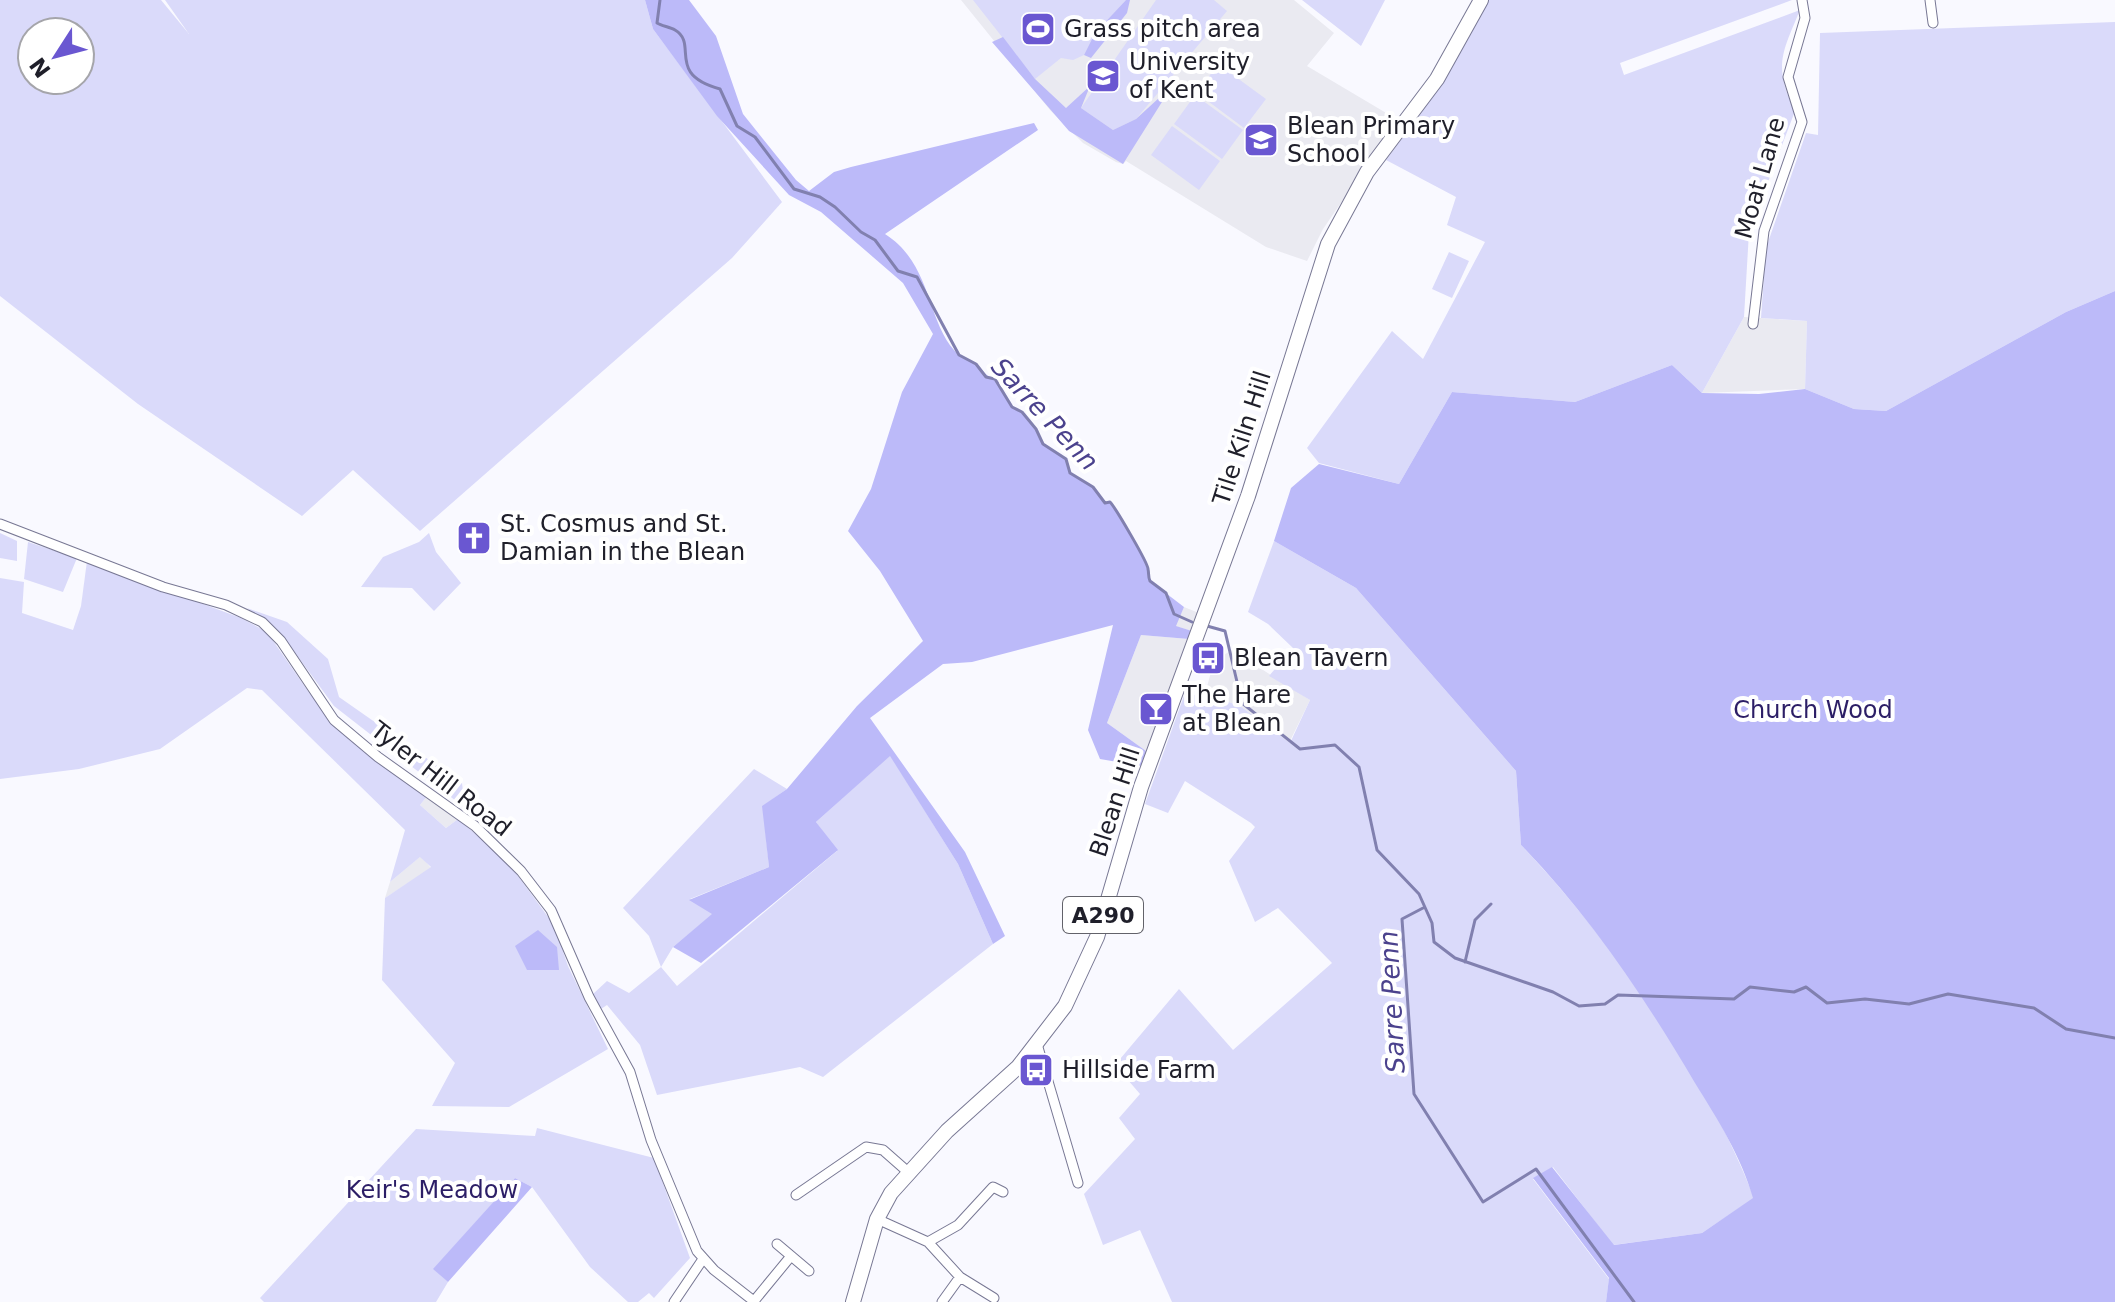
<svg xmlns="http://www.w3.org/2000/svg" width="2115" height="1302" font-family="'DejaVu Sans',sans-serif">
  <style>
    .built { fill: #eaeaf1 }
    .green { fill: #dadafa; fill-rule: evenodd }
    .forest { fill: #bcbaf9 }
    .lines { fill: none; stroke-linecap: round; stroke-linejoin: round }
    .stream { stroke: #8180af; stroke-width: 3 }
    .minor-casing { stroke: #787894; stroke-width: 11 }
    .primary-casing { stroke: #787894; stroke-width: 16 }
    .minor { stroke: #fff; stroke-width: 9 }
    .primary { stroke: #fff; stroke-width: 14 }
    .labels { text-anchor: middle; stroke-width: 8; stroke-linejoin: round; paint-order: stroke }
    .shield { fill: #fff; stroke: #62626a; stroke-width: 2 }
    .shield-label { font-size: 22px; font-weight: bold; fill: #1f1f2a }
    .poi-label { font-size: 24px; fill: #1f1f2a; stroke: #fff; text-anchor: start }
    .street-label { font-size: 24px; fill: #1f1f2a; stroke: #fff }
    .park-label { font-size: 24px; fill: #2c1e66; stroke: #fff }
    .water-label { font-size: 26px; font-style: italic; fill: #4b428d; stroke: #fff }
  </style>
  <rect width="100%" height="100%" fill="#f9f9ff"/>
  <path class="built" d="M961,0H1294L1334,33L1307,66L1398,120L1323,229L1307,261L1266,247L1126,161L1123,164L1116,162L1083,143L1050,110Z
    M1744,317L1807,321L1805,389L1702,393Z
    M1184,607L1199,613L1192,631L1175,626Z
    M1141,635L1189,639L1146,751L1107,723Z
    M1232,650L1310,700L1289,743L1240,706L1205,694L1214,661Z
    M428,795L458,819L446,828L420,805Z
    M421,856L431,868L385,898L390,882Z"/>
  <path class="green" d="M0,0H161L189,34L165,0H645L653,29L782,202L732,258L420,531L353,470L302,516L138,404L0,296ZM32,32H80V80H32Z
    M973,0H1126L1095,33L1084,55L1073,60L1061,58L1035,79Z
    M1156,0H1214L1227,11L1136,119L1113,130L1081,108Z
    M1302,0H1385L1361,46Z
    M1484,0H1792L1620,63L1624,75L1800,10C1782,53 1773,67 1795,111L1749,232L1744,317L1702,393L1672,365L1575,402L1452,392L1399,484L1319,463L1307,448L1392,331L1423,359L1485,242L1447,225L1456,197L1386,160L1424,109Z
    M2115,22V291L2066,312L1886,411L1854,409L1805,389L1807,321L1761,318L1766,248L1806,133L1818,135L1820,33Z
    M1218,64L1266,99L1244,128L1197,93Z
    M1195,95L1243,130L1222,159L1174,124Z
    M1172,126L1220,161L1199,190L1151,155Z
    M1449,252L1469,261L1452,298L1432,289Z
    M0,533L17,541V561L0,558Z
    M429,533L436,552L461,583L434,611L412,588L361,587L383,557L419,542Z
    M1274,541L1356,588L1516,771L1521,845C1610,938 1708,1077 1754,1198L1702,1233L1613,1245L1553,1167L1533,1179L1609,1279L1606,1302H1172L1140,1230L1103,1245L1084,1194L1135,1139L1119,1118L1140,1094L1115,1065L1179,989L1233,1050L1332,963L1278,908L1255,922L1229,861L1255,827L1251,823L1185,781L1168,813L1145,804L1185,693L1195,695L1197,691L1240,706L1290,743L1310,700L1269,676L1293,648L1268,624L1248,612Z
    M28,542L77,558L63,592L24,579Z
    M87,561L241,618L267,632L310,694L346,736L428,795L420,805L446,828L458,819L507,861L554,925L568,966L608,1049L509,1107L432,1106L455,1063L382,980L385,898L431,867L420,857L390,882L405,830L262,690L247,688L160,749L79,769L0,779V578L24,582L22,613L73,630L81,606Z
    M247,608L287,622L328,659L339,697L462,783L465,808L334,706L285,639Z
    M890,755L958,864L993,944L823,1077L800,1067L657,1095L640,1045L607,1005L601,1009L593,994L607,981L629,993L661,967L649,936L623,908L754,769L787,789L763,806L769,867L690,899L713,914L673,947L661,967L677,986L837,851L816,822Z
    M537,1128L654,1158L690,1258L654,1298L649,1293L638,1302H628L590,1267L532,1187L515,1178L434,1269L448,1282L436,1302H264L260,1298L416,1129L535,1136Z"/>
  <path class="forest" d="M645,0H689L716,36L743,114L796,180L809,191L834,172L851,167L1034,123L1038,130L885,234C934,265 926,326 959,355C964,359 972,360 976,364C984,370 984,376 995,379L1012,407L1022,412L1036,429L1043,444L1066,459L1070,473L1093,487L1104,502H1110C1115,507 1148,563 1148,568C1149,573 1148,577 1150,581L1184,607L1176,626L1192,631L1189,639L1141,635L1107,723L1146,751L1141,766L1100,759L1088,730L1113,625L972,662L943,664L870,718L965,852L1005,936L993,944L958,864L890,756L816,822L838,850L701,963L673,947L712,914L689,900L769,867L762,806L787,789L857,706L923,641L880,571L848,531L871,489L902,392L933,334L903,283L821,212L789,195L717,116L653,29Z
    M1126,0H1130L1127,13L1091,58L1084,55L1095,33Z
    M1003,37L1035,79L1066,108L1090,86L1081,108L1113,130L1136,119L1172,86L1123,164L1069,131L992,42Z
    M2115,291V1302H1606L1609,1278L1533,1178L1552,1167L1614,1245L1702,1233L1753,1198C1741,1156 1718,1120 1695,1083C1645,998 1590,916 1521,845L1516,771L1356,588L1274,541L1291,488L1319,464L1399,484L1452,392L1575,402L1672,365L1702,393L1759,394L1805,389L1854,409L1886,411L2066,312Z
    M538,930L557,947L559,970H527L515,946Z
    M515,1178L532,1187L448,1282L433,1269Z"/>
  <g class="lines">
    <path class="stream" d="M660,0L657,23C662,26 670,27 675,30C699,44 665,74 720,89L737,126L755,137L794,189L820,197L835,207L861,232L875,240L898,271L917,277L959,355L976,364L986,377L995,379L1012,407L1022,412L1036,429L1043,444L1066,459L1070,473L1093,487L1105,503L1110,502C1115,507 1148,563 1148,569C1149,573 1148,577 1150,581L1166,593L1174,614L1192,622
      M1207,626L1225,631L1242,703L1300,749L1335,745L1359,767L1377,850L1419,894L1432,923L1434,942L1455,958L1553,992L1579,1006L1605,1004L1618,995L1734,999L1750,987L1794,992L1806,987L1827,1003L1865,999L1909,1004L1948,994L2034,1008L2066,1029L2115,1038
      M1423,908L1402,919L1414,1094L1483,1202L1536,1169L1634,1302
      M1465,962L1475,920L1491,904"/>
    <g class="minor-casing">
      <path id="minor" d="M1930,0L1933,23
        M1753,324L1764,231L1802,122L1788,77L1805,18L1802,0
        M0,524L163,587L226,605L262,622L281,641L334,720L378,757L475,826L521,871L551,910L589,997L630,1072L651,1140L697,1251L714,1270L755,1302
        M1037,1044L1078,1183
        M796,1195L866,1147L883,1150L908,1172
        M877,1219L928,1242L960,1277L994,1298
        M928,1242L958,1225L993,1187L1003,1192
        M777,1244L809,1271
        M754,1301L791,1256
        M674,1302L703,1259
        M942,1302L960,1277"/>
    </g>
    <g class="primary-casing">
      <path id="primary" d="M853,1302L877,1219L891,1193L947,1131L1018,1067L1065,1006L1097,937L1141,787L1248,496L1328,244L1367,172L1437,79L1481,0"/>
    </g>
    <use href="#minor" class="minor"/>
    <use href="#primary" class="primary"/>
  </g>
  <defs>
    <g id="stadium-square" transform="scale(1.8)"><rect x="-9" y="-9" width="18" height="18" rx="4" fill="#6a57d1" stroke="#fff"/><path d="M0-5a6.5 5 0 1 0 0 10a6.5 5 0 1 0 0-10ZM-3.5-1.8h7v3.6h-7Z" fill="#fff"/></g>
    <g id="university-square" transform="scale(1.8)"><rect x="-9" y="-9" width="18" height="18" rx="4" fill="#6a57d1" stroke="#fff"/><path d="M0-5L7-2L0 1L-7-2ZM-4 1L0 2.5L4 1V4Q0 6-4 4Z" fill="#fff"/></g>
    <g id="school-square" transform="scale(1.8)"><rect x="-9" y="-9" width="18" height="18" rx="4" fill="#6a57d1" stroke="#fff"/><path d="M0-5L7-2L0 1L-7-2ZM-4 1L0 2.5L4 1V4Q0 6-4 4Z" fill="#fff"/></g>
    <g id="church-square" transform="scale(1.8)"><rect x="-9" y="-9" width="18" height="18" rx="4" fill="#6a57d1" stroke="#fff"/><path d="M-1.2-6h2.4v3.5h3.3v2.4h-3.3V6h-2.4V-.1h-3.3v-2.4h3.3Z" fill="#fff"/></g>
    <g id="bus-square" transform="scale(1.8)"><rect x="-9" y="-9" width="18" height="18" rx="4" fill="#6a57d1" stroke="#fff"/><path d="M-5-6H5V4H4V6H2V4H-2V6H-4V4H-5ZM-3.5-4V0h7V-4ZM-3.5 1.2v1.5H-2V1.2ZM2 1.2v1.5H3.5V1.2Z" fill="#fff"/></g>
    <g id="bar-square" transform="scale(1.8)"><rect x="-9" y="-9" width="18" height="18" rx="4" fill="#6a57d1" stroke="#fff"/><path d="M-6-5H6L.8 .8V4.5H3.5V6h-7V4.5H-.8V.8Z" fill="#fff"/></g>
  </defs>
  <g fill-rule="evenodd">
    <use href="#stadium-square" x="1038" y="29"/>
    <use href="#university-square" x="1103" y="76"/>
    <use href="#school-square" x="1261" y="140"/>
    <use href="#church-square" x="474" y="538"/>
    <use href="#bus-square" x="1208" y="658"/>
    <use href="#bar-square" x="1156" y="709"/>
    <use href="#bus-square" x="1036" y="1070"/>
  </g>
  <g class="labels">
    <rect class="shield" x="1063" y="897" width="80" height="36" rx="6"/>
    <g class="shield-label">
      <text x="1103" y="923">A290</text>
    </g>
    <g class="poi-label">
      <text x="1064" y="37">Grass pitch area</text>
      <text x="1129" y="70">University<tspan x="1129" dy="28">of Kent</tspan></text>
      <text x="1287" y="134">Blean Primary<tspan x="1287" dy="28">School</tspan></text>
      <text x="500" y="532">St. Cosmus and St.<tspan x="500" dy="28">Damian in the Blean</tspan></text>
      <text x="1234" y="666">Blean Tavern</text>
      <text x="1182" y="703">The Hare<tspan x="1182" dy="28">at Blean</tspan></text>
      <text x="1062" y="1078">Hillside Farm</text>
    </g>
    <g class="street-label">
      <text transform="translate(1760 178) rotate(-74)" y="8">Moat Lane</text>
      <text transform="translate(1242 438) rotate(-72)" y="8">Tile Kiln Hill</text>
      <text transform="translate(441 779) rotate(38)" y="8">Tyler Hill Road</text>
      <text transform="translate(1115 802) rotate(-72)" y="8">Blean Hill</text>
    </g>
    <g class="park-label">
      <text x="1813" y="718">Church Wood</text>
      <text x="432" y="1198">Keir's Meadow</text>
    </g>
    <g class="water-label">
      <text transform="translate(1045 414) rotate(47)" y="9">Sarre Penn</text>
      <text transform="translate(1392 1002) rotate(-93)" y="9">Sarre Penn</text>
    </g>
  </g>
  <g transform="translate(56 56) rotate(234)"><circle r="38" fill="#ffffff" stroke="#a5a5aa" stroke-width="2"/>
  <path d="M0-6L14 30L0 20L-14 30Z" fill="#6a57d1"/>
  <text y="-12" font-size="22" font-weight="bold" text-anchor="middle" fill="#1f1f2a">N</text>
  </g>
</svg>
